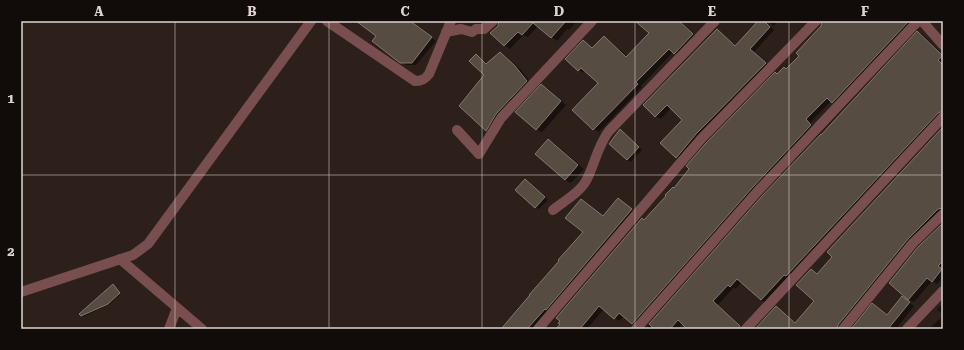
<svg xmlns="http://www.w3.org/2000/svg" width="964" height="350" font-family="'Roboto Serif',serif">
  <style>
    .shadow { fill: #0007 }
    .building { fill: #574c42; stroke: #83786c }
    .lines { fill: none; stroke-linecap: round; stroke-linejoin: round }
    .minor { stroke: #784e4f; stroke-width: 10 }
    .tertiary { stroke: #784e4f; stroke-width: 10 }
    .grid { fill: none; stroke: #ddd4d1; stroke-width: 1; stroke-opacity: 0.55 }
    .neatline { fill: none; stroke: #ddd4d1; stroke-width: 1.5 }
    .grid-label { font-size: 13px; text-anchor: middle; font-weight: bold; fill: #ddd4d1 }
  </style>
  <rect width="100%" height="100%" fill="#2d201b"/>
  <path class="shadow" d="M348,21H355L353,24Z
    M358,21H411L436,41L416,65H406L401,62L377,36Z
    M500,21H577L569,30L567,29L557,41L538,26L528,37L523,35L510,49L505,46L491,33L500,24Z
    M637,21H680L698,38L680,56L673,52L641,86L642,87L599,132L594,129L599,83L586,71L584,73L579,70L583,41L593,48L604,37L609,40L628,57L650,33Z
    M760,21L766,22L774,30L754,52L770,67L682,160L677,157L662,143L683,120L671,108L661,119L656,116L644,105L717,31L736,46Z
    M767,21H778L774,26Z
    M823,21H915L837,105L831,101L810,123L816,128L637,326L624,316L619,321L604,309L587,329H555L645,221L778,75L786,70L800,55L822,26Z
    M918,32L923,35L943,55V116L767,303L761,300L742,282L736,289L734,287L718,305L744,329H688L682,324L678,329H646L763,197L822,136Z
    M500,53L506,57L521,70L532,84L492,133L486,130L485,75L476,55L488,64Z
    M542,86L548,89L566,105L542,132L536,129Z
    M943,128V213L843,329H756L776,307L796,323L816,301L811,270L818,274Z
    M624,133L642,150L631,162L627,160Z
    M548,140L554,143L584,169L571,183L565,180L536,154Z
    M526,180L548,200L539,209L535,207Z
    M618,199L636,213L534,329H502Z
    M943,224V278L937,284L932,281L914,302L908,299Z
    M113,286L121,294L110,304L83,317L82,316L81,314Z
    M902,297L914,306L896,329H853L878,308L888,316Z
    M943,304V329H929L943,316L937,309Z"/>
  <path class="building" d="M356,21H410L432,37L412,63H400L372,41L376,36Z
    M499,21H566L551,38L533,23L522,35L518,32L504,46L490,33L498,26Z
    M635,21H679L693,34L674,54L669,49L636,82L638,84L593,130L572,110L598,83L581,68L578,71L565,59L583,40L592,48L604,36L626,57L649,33Z
    M758,21H764L770,27L750,49L766,63L696,134L676,158L660,143L682,120L667,105L655,117L643,105L717,29L735,46Z
    M822,21H907L908,22L832,103L827,98L806,119L811,125L752,188L632,324L619,313L614,319L599,306L580,329H556L560,324L558,323L560,321L556,318L642,218L644,220L666,196L665,195L673,187L674,188L689,169L686,166L706,143L775,72L777,74L784,67L786,69L799,56L796,53L821,26Z
    M917,31L943,56L938,60L943,65V111L938,113L786,276L784,275L761,300L737,279L730,287L728,285L713,301L740,326V329H687L678,320L670,329H654L649,324L762,196L821,134V135Z
    M500,52L515,66L527,81L496,114L486,131L459,106L484,75L469,61L476,54L486,64Z
    M541,84L561,101L536,130L515,112Z
    M943,127V208L938,209L908,239L838,325L837,329H755L776,306L795,323L814,301L796,285L811,269L817,274L832,257L827,252Z
    M620,129L639,147L627,160L609,144Z
    M548,139L578,165L565,180L535,154Z
    M525,179L545,197L535,208L515,190Z
    M618,198L632,209L546,310L545,309L527,329H501L530,295H529L559,261L558,260L583,232L565,218L581,199L603,216Z
    M943,223V261L938,266L942,269L932,282L927,278L908,300L889,283L918,247Z
    M113,284L120,293L108,304L81,316L79,314Z
    M902,296L910,302L888,329H851L872,303L887,315Z"/>
  <g class="lines">
    <path class="minor" d="M327,21L415,81C422,81 425,79 429,74L451,21
      M446,32L461,29L472,32L476,29H484L493,21
      M457,130L479,154L501,118L592,21
      M553,210C564,201 581,192 587,179C595,163 598,145 609,131L715,21
      M120,259L202,329
      M21,292L133,255L148,244L311,21
      M169,329L177,308
      M538,329L701,139L816,21
      M636,329L757,192L918,21
      M746,329L943,117
      M843,329L913,243L943,214
      M907,329L943,291"/>
    <path class="tertiary" d="M922,21L943,45"/>
  </g>
  <path class="grid" d="M175,21V329M329,21V329M482,21V329M635,21V329M789,21V329M21,175H943"/>
  <rect width="964" height="350" fill="none" stroke="#110b09" stroke-width="44"/>
  <rect x="22" y="22" width="920" height="306" class="neatline"/>
  <g class="grid-label">
    <text x="99" y="16">A</text>
    <text x="252" y="16">B</text>
    <text x="405" y="16">C</text>
    <text x="559" y="16">D</text>
    <text x="712" y="16">E</text>
    <text x="865" y="16">F</text>
    <text x="11" y="103">1</text>
    <text x="11" y="256">2</text>
  </g>
</svg>
